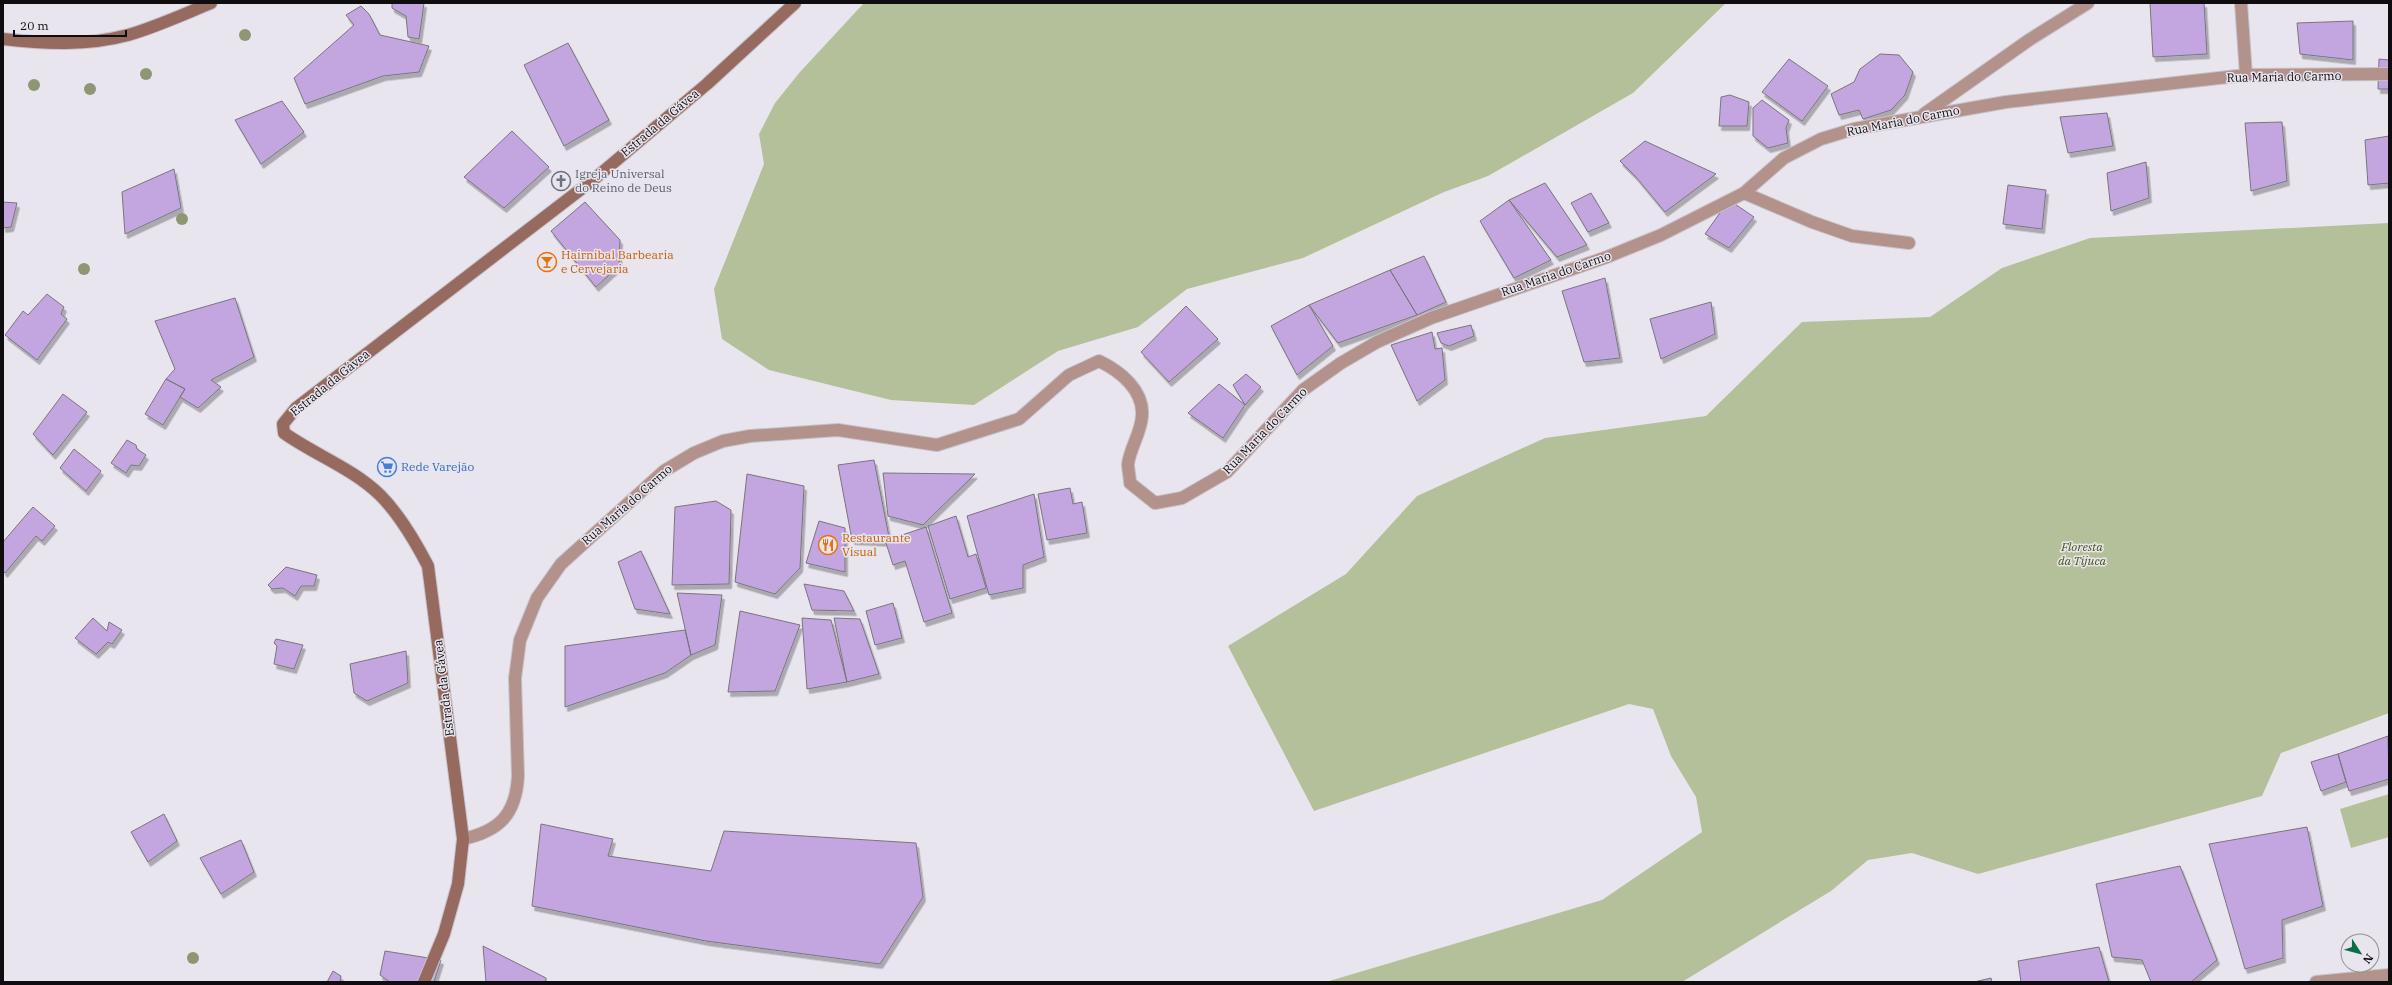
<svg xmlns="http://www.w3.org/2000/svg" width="2392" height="985" font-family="'IBM Plex Serif',serif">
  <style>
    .green { fill: #b4c09a }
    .building { fill: #c3a6e0; stroke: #79757d; filter: url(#shadow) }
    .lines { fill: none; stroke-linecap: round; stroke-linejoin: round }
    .street-casing { stroke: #c6c2ca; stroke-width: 14 }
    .secondary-casing { stroke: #c6c2ca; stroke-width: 14 }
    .street { stroke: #b2928b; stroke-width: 12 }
    .secondary { stroke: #966a5f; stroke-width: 12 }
    .tree { fill: #8f9673 }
    .labels { text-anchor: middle; stroke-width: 3; stroke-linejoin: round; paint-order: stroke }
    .street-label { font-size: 12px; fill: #0f0d10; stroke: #e9e5ee }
    .worship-label { font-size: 12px; fill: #5b616d; stroke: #e9e5ee; text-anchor: start }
    .food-label { font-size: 12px; fill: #c56008; stroke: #e9e5ee; text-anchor: start }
    .shop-label { font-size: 12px; fill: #366cbe; stroke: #e9e5ee; text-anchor: start }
    .park-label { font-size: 12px; font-style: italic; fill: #45550e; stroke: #e9e5ee }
  </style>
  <defs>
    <filter id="shadow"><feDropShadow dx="2.5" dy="4.5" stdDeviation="0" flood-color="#0004"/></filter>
  </defs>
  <rect width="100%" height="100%" fill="#e9e5ee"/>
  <path class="green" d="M864,3H1726L1633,93L1488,176L1444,192L1303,258L1187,289L1138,327L1058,351L974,405L891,400L769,370L722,339L714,289L764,164L759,134L775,103L800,72Z
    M2389,223V713L2281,753L2262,796L1978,874L1912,853L1868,860L1831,891L1682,982H1326L1602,900L1702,832L1696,797L1671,756L1653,709L1629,704L1314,811L1228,646L1346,574L1417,496L1545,438L1706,416L1802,322L1930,317L2002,268L2090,238Z
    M2389,794V837L2351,848L2340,809Z"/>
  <path class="building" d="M392,3H424L419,39L408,37L406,16L392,8Z
    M2150,3H2204L2207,54L2153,57Z
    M361,6L369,14L380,35L429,46L419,72L383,76L305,104L294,78L354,25L346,15Z
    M2353,21V60L2300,54L2297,23Z
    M568,43L609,120L564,146L524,65Z
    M1880,54L1899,55L1913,72L1905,95L1891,110L1863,119L1859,110L1839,115L1831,94L1854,82L1860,69Z
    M1789,59L1828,86L1802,121L1762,92Z
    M2379,59L2389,60V89H2378Z
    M1730,95L1749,102L1747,126H1719L1721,97Z
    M1762,100L1789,120L1786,128L1788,143L1768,148L1753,136V108Z
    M282,101L304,132L261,164L235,120Z
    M2107,113L2113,146L2068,153L2060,117Z
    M2282,122L2287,181L2251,191L2245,123Z
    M512,131L549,167L504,208L464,177Z
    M2389,136V183L2368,185L2365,140Z
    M1645,141L1716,174L1665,212L1636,177L1620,161Z
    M2146,162L2149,198L2111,211L2107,173Z
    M174,169L181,208L125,234L122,192Z
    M1545,183L1587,245L1557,257L1509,200Z
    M2008,185L2046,190L2042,229L2003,224Z
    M1591,193L1609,223L1588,232L1571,203Z
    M1509,200L1551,260L1514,278L1480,221Z
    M1729,200L1754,217L1729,248L1705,234Z
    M3,202L17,203L11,227L3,228Z
    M585,202L620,240L619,266L596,287L551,231Z
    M1424,256L1446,302L1417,315L1390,270Z
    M1390,270L1417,315L1338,343L1309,305Z
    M1605,278L1620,358L1584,362L1562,291Z
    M47,294L64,307L61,314L67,319L37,360L5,335L23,311L28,315Z
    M235,298L254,357L211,380L221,387L198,408L180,397L185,389L166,379L175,369L155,321Z
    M1711,302L1715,334L1661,359L1650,319Z
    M1309,305L1333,346L1297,375L1271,326Z
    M1186,306L1218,339L1169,382L1141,352Z
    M1471,325L1474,336L1449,346L1441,343L1437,333Z
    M1432,332L1435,349L1442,348L1445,380L1417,401L1391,345Z
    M1246,374L1261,387L1245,405L1233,385Z
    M166,379L185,389L163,425L145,414Z
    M1219,384L1245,405L1223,438L1188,413Z
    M63,394L87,412L53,455L33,434Z
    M127,440L136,445L137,449L146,455L139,466L131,465L126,473L111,463Z
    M74,449L101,471L86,491L60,468Z
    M874,460L890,542L852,540L838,465Z
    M883,473L975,474L923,525L888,516Z
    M747,474L804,486L800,568L775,594L735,582Z
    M1070,488L1073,504L1082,502L1087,533L1047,540L1038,494Z
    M1034,494L1044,557L1023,565V588L989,595L967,516Z
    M716,501L731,510L729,584L672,585L675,507Z
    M33,507L55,526L42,541L36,536L5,573L3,571V542Z
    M956,516L968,557L976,554L986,588L950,599L928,526Z
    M819,521L845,528V572L806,563Z
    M926,527L952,613L924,622L905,561L893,565L886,543L903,538L902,535Z
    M641,551L670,614L635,609L618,562Z
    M286,567L317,575L314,586H301L295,596L283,588L272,589L268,585Z
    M804,584L844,591L854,611L812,610Z
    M677,593L722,595L715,645L691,655Z
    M893,603L902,638L875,645L866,611Z
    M740,611L800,625L775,691L728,692Z
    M93,618L107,631L109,622L122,630L112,644L108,642L96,654L75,638Z
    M802,618L831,620L847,682L807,689Z
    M834,618L860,619L879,674L847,682Z
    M685,630L691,655L665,673L565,707V646Z
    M276,639L303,645L294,669L274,664L277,646L274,643Z
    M406,651L408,683L367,701L354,693L350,664Z
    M2388,736L2389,779L2349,791L2338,754Z
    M2338,754L2346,782L2321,791L2311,762Z
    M164,814L177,841L148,862L131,832Z
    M541,824L613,839L608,856L711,871L724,831L916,843L923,897L880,964L706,941L532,906Z
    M2307,827L2323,906L2282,920L2283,958L2245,969L2209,844Z
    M241,840L254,872L221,894L200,858Z
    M2180,866L2217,960L2191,982H2151L2142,960L2112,957L2096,884Z
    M483,946L546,978V982H486Z
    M2099,947L2109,982H2021L2018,961Z
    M385,951L441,960L434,982H390L380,975Z
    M333,971L341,976L340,982H327Z
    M1991,978L1992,982H1974Z"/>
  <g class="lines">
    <g class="street-casing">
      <path id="street" d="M2241,3L2246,75
        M1924,114L2029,40L2088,3
        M1744,193L1812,222L1852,236L1909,243
        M463,839C499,831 516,815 518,776L515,678L520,640L537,598L561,564L664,471L694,453L723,441L750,436L838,430L937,445L1019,419L1069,375L1099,361C1120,371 1144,390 1142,416C1141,433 1130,448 1128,464C1128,470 1130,477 1130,483L1155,503L1182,498L1227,472L1303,390L1341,363L1377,342L1431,318L1607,257L1661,235L1744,193L1784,158L1821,139L1854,129L2006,102L2246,75L2389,74
        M2316,982L2389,975"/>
    </g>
    <g class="secondary-casing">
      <path id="secondary" d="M3,39C45,44 87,46 128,35C156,27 184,14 211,3
        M424,982L444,934L458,884L463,839L428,566C415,541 400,515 380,495C352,468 315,455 284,433L283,424L296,408L593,180L707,84L795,3"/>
    </g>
    <use href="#street" class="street"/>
    <use href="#secondary" class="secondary"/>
  </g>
  <g class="tree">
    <circle cx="245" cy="35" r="6"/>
    <circle cx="146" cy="74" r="6"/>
    <circle cx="34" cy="85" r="6"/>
    <circle cx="90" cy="89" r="6"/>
    <circle cx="182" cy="219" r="6"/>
    <circle cx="84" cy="269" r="6"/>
    <circle cx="193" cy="958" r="6"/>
  </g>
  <defs>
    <g id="church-ring" transform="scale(1)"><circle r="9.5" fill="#e9e5ee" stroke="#6b7280" stroke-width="1.5"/><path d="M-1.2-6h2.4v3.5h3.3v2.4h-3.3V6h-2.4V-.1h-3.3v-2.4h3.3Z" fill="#6b7280"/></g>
    <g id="bar-ring" transform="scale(1)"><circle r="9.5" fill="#e9e5ee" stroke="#e8710a" stroke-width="1.5"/><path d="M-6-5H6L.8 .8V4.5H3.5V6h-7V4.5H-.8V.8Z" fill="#e8710a"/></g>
    <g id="supermarket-ring" transform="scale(1)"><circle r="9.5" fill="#e9e5ee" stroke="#3f7fe0" stroke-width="1.5"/><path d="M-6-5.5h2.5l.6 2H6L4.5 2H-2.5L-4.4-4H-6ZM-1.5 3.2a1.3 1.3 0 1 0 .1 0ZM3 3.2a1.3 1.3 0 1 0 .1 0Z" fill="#3f7fe0"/></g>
    <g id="restaurant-ring" transform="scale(1)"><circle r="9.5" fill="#e9e5ee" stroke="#e8710a" stroke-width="1.5"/><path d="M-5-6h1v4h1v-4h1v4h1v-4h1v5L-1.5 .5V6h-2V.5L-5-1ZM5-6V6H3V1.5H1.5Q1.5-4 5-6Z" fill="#e8710a"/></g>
  </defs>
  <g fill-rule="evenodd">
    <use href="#church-ring" x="561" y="181"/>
    <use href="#bar-ring" x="547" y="262"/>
    <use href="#supermarket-ring" x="387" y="467"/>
    <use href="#restaurant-ring" x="828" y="545"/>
  </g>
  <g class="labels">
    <g class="street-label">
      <text transform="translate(2284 77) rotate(-1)" y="4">Rua Maria do Carmo</text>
      <text transform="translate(1903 121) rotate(-11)" y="4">Rua Maria do Carmo</text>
      <text transform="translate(660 123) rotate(-40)" y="4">Estrada da Gávea</text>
      <text transform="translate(1556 274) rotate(-19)" y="4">Rua Maria do Carmo</text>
      <text transform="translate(330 383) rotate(-39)" y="4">Estrada da Gávea</text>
      <text transform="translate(1265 431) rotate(-46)" y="4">Rua Maria do Carmo</text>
      <text transform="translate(627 505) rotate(-41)" y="4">Rua Maria do Carmo</text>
      <text transform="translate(444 688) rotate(-97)" y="4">Estrada da Gávea</text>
    </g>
    <g class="worship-label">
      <text x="575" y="178">Igreja Universal<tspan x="575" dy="14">do Reino de Deus</tspan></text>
    </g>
    <g class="food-label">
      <text x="561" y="259">Hairnibal Barbearia<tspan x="561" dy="14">e Cervejaria</tspan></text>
      <text x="842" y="542">Restaurante<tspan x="842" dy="14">Visual</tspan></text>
    </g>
    <g class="shop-label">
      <text x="401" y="471">Rede Varejão</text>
    </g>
    <g class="park-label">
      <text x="2082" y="551">Floresta<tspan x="2082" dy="14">da Tijuca</tspan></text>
    </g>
  </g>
  <rect width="2392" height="985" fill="none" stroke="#0f0d10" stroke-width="8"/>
  <g transform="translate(2360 953) rotate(126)"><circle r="19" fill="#e9e5ee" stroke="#928f95"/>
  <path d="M0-3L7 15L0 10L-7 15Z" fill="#096f45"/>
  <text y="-6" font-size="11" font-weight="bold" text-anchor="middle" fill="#0f0d10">N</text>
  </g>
  <path d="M14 30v6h112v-6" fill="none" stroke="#0f0d10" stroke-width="2"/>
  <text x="20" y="30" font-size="12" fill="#0f0d10" stroke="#e9e5ee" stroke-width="3" paint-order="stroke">20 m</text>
</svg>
